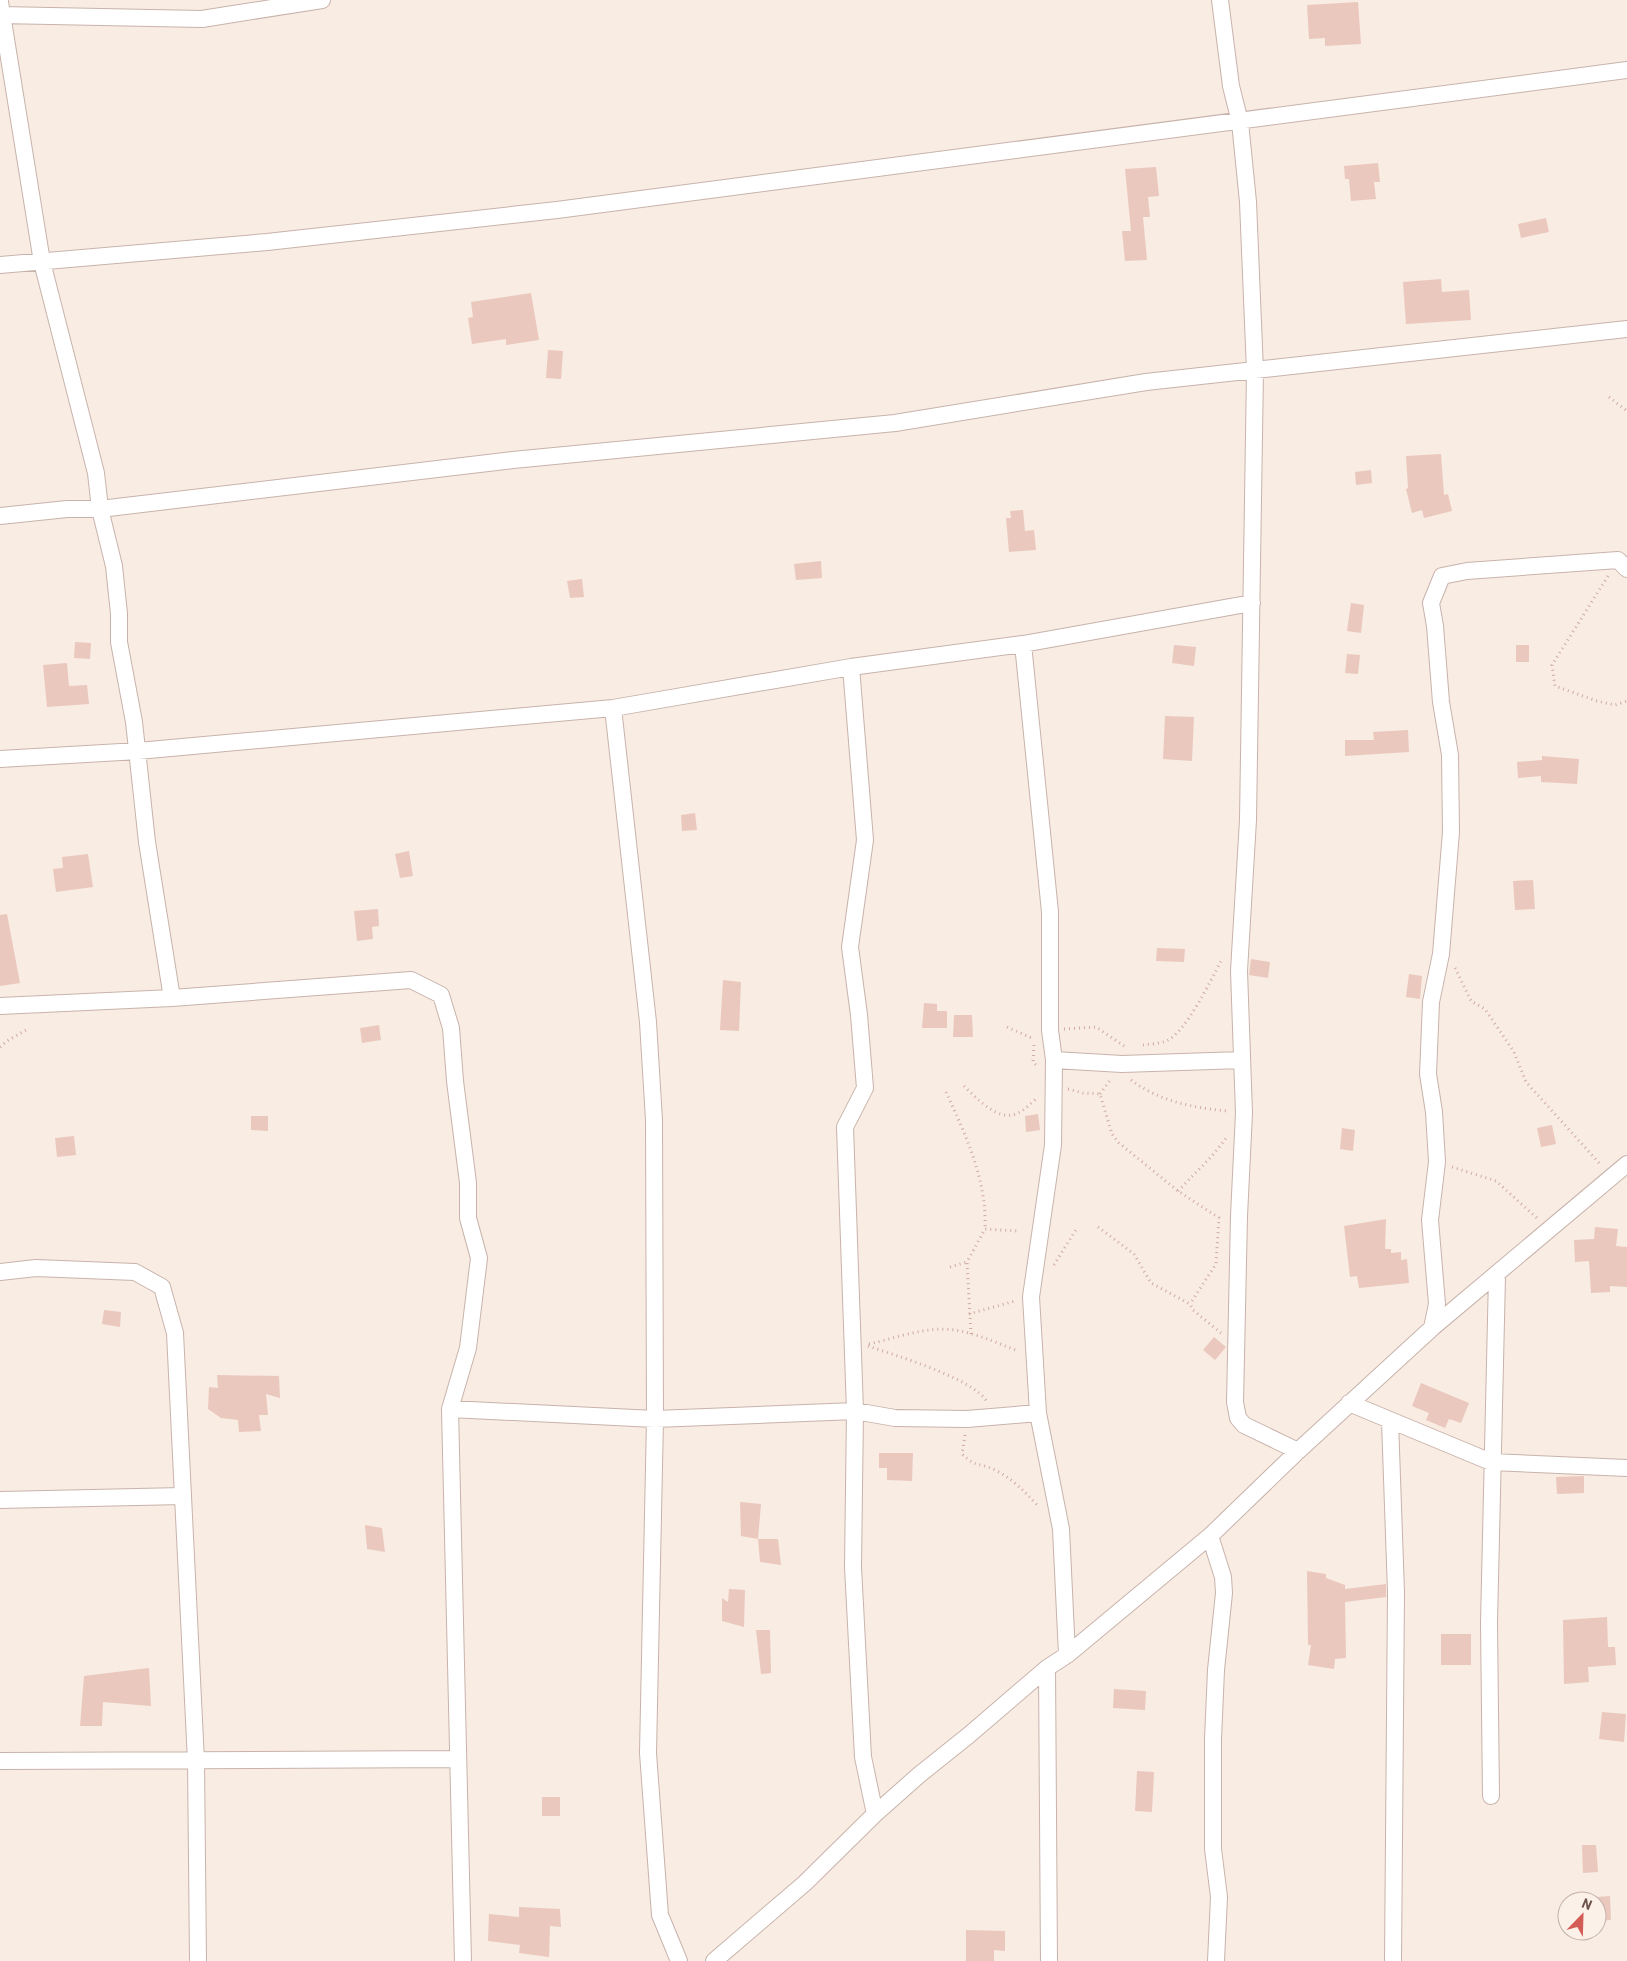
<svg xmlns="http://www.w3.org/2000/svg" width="1627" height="1961" font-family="Barlow,sans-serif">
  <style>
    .building { fill: #eac8be }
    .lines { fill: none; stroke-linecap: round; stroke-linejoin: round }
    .street-casing { stroke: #c8b3ab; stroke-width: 18 }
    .path { stroke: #cfaba2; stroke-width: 3; stroke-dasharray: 1 4; stroke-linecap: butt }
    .street { stroke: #fff; stroke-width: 16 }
  </style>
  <rect width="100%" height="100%" fill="#f9ece3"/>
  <path class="building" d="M1358,2L1361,44L1325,46V38L1309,39L1307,5Z
    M1378,163L1380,182H1374L1376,199L1351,201L1349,179H1345L1344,166Z
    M1156,167L1159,196L1148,197L1150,217H1143L1147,260L1125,261L1122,231H1131L1125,169Z
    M1546,218L1549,232L1521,238L1518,224Z
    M1441,279L1442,292L1469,290L1471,320L1406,324L1403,282Z
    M531,293L539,340L506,345V339L472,344L468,318L473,317L471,302Z
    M548,350L563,351L561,379L546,378Z
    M1441,454L1444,495L1448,494L1452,511L1424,518L1422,510L1412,513L1406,489L1408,488L1406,456Z
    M1371,470L1372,483L1356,485L1355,472Z
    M1023,510L1025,531L1034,530L1036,550L1009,552L1006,518H1011L1010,511Z
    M821,561L822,578L796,580L794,564Z
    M582,579L584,597L570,598L567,581Z
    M1351,603L1364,605L1361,633L1347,631Z
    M75,642L91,643L90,659L74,658Z
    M1174,645L1196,647L1194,666L1172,663Z
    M1516,645H1529V662H1516Z
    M1347,654L1360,655L1358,674L1345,673Z
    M67,663L69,686L87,685L89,704L47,707L43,665Z
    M1165,716L1194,717L1192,761L1163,759Z
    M1408,730L1409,752L1345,756V740H1374L1373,732Z
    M1542,756L1579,759L1577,784L1541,782V776L1518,778L1517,762L1542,760Z
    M695,813L697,830L682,831L681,815Z
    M409,851L413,876L400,878L395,854Z
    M88,854L93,887L56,892L53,869L63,868L62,857Z
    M1533,880L1535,909L1515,910L1513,881Z
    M378,909L379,926L372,927L373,939L357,941L354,911Z
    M7,914L20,983L0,986V915Z
    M1157,948L1185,949L1184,962L1156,961Z
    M1251,959L1270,962L1268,978L1249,975Z
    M1409,974L1422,976L1420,999L1406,997Z
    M723,980L741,982L739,1031L720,1030Z
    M924,1003L937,1004V1011H947V1028H922Z
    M954,1015H972L973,1037H953Z
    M379,1025L381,1040L362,1043L360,1028Z
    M1038,1114L1040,1130L1026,1132L1025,1116Z
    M251,1116H268V1131L251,1130Z
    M1552,1125L1556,1144L1541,1147L1537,1128Z
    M1342,1128L1355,1130L1353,1151L1340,1149Z
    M74,1136L76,1155L57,1157L55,1138Z
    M1386,1219L1385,1249H1391V1253L1401,1252V1260L1407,1259L1409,1283L1359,1288L1357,1276L1350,1277L1344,1226Z
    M1595,1227L1618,1229L1616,1246L1627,1247V1287L1610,1286V1292L1591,1293L1589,1261L1575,1262L1574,1240L1594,1239Z
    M104,1310L121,1312L120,1327L102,1324Z
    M1214,1337L1226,1347L1215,1360L1203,1350Z
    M217,1375L279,1376L280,1398L266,1394L268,1415H259L261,1431L239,1432L238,1420L221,1418L208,1409L209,1387L218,1388Z
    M1421,1383L1469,1403L1461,1423L1449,1419L1445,1428L1426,1420L1429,1413L1412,1406Z
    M879,1453H913L912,1481L887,1480V1468H879Z
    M1584,1476V1493L1557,1494L1556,1477Z
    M740,1502L761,1504L758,1539L741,1536Z
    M365,1525L382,1528L385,1552L367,1549Z
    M758,1539H778L781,1565L760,1562Z
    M1307,1571L1326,1574V1578L1345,1585V1589L1386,1584V1597L1345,1602L1346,1658L1335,1659L1334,1669L1308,1665L1311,1645H1308Z
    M729,1589L745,1590L744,1627L722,1621V1598L728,1602Z
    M1607,1617L1608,1647H1615L1616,1665L1588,1667L1589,1682L1564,1684L1563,1620Z
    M756,1630H770L771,1673L761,1674Z
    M1441,1634H1471V1665H1441Z
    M149,1668L151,1706L103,1702L102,1726H80L84,1676Z
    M1114,1689L1146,1691L1145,1710L1113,1708Z
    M1602,1712L1626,1714L1624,1742L1599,1739Z
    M1137,1771L1154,1772L1152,1812L1135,1811Z
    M542,1797H560V1816H542Z
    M1582,1845H1596L1598,1872L1583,1873Z
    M1610,1896L1611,1920L1597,1921V1897Z
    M519,1907L560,1909L561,1927L550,1926L549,1957L519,1953L520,1945L488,1941L489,1914L519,1917Z
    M966,1930L1005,1931V1951L994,1950V1961H966Z"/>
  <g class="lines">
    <g class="street-casing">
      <path id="street" d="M1220,0L1231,86L1240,122L1248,202L1255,371L1248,820L1239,971L1244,1113L1239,1216L1235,1402L1238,1418L1244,1425L1298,1451
        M0,2L42,262L96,473L100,509L114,566L119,614V642L134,722L147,842L172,998
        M0,15L202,19L322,0
        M0,265L267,242L557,210L1627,70
        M0,516L67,509H100L513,460L895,423L1146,382L1627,329
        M1023,644L1050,912V1030L1054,1060L1053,1145L1031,1297L1038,1413L1061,1529L1067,1655
        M851,667L865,840L850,947L859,1015L865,1088L845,1127L855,1411L853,1567L863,1757L875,1814
        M613,708L648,1022L654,1120L655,1419L648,1753L660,1915L679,1961
        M0,759L138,751L613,708L851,667L1023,644L1252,603
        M0,1006L172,998L411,980L441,995L451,1028L455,1081L468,1183V1218L479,1258L468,1348L450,1409L463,1961
        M1054,1060L1122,1064L1242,1060
        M0,1272L36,1268L135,1272L162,1287L175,1333L196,1761L198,1961
        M1432,1328L1437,1304L1430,1220L1437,1162L1434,1112L1428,1074L1429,1051L1431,1002L1441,954L1451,832L1450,755L1441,702L1435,626L1431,603L1442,576L1467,571L1618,560L1627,569
        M1349,1403L1491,1462L1627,1468
        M450,1409L655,1419L855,1411L895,1418L967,1419L1038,1413
        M1390,1421L1396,1592L1393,1961
        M0,1500L183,1496
        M1210,1536L1223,1577L1224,1593L1216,1670L1213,1739V1849L1219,1897L1216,1961
        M1047,1668L1049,1961
        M0,1761L458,1759
        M1491,1796L1489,1623L1497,1276
        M714,1961L805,1883L875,1814L919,1775L969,1735L1047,1668L1067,1655L1210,1536L1298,1451L1432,1328L1627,1164"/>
    </g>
    <path class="path" d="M1609,397L1627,411
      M1608,576L1552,665L1555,686L1597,701L1615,705L1627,701
      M1455,968L1471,1001L1485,1009L1514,1052L1526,1082L1601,1165
      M1007,1027L1034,1039
      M1064,1029L1096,1027L1127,1048
      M1034,1045L1033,1062L1038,1067
      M1143,1045C1150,1044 1159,1044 1166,1041C1185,1034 1211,980 1221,961
      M0,1047L7,1041L26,1030
      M1131,1080C1159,1101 1193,1108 1228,1111
      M964,1086C977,1098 998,1123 1018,1113C1025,1110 1031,1103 1037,1098
      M1068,1089L1083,1093L1100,1094L1112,1134L1119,1143L1178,1191L1219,1218L1216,1264L1190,1304
      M946,1092C966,1136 987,1180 985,1229
      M1100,1094L1111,1079
      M1452,1167L1496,1181L1538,1219
      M1178,1191L1212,1156L1227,1137
      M1098,1227L1134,1254L1151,1283L1190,1304L1193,1310L1221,1333
      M1054,1265L1077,1228
      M950,1267L967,1262
      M969,1314L1015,1301
      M971,1334L967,1262L985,1229L1018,1231
      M869,1344C896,1338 926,1326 954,1330C976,1333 997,1343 1018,1351
      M868,1346C894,1355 975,1379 987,1402
      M965,1435L962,1454C977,1469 981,1462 997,1471C1014,1480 1026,1493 1039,1507"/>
    <use href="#street" class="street"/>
  </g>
  <g transform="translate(1582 1916) rotate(23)"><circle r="24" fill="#fcf1e8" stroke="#c3b1aa"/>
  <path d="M0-4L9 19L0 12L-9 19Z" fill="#d45c57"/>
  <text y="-8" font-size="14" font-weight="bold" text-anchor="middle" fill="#6d524c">N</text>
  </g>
</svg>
